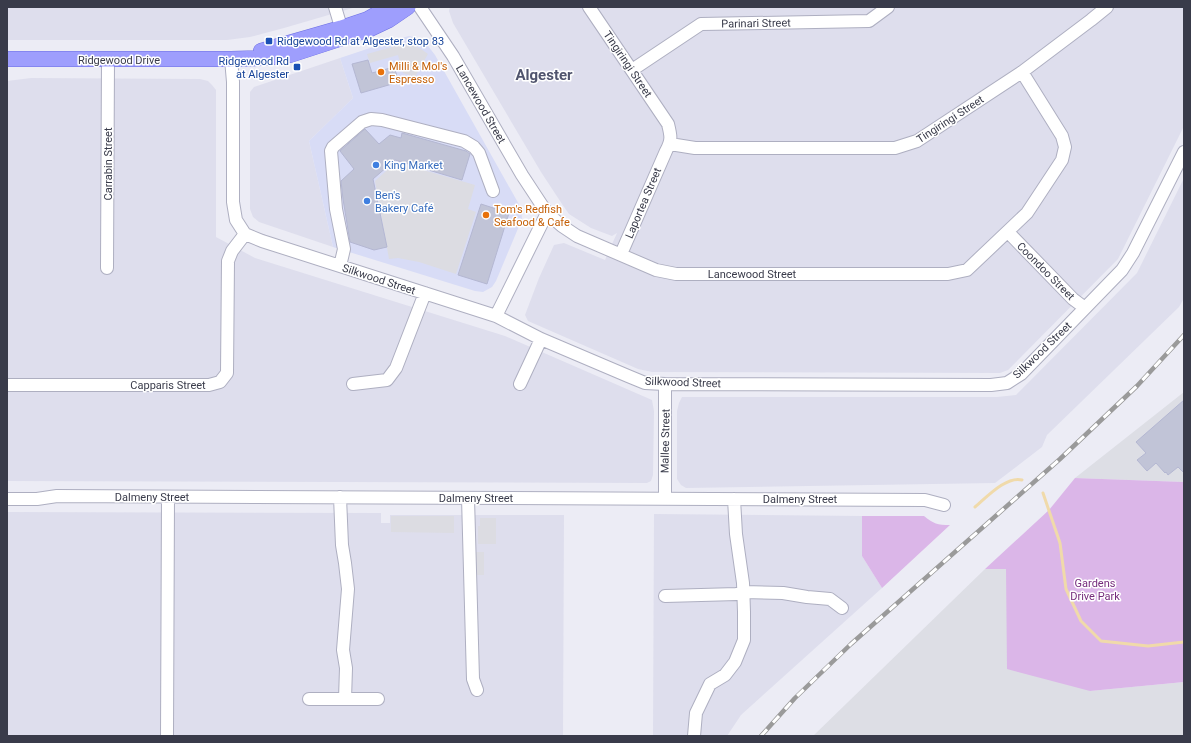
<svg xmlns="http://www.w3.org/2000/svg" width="1191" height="743" font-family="Roboto,sans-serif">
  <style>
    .residential { fill: #dedeed }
    .commercial { fill: #d8dcf6 }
    .industrial { fill: #dddee5 }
    .green { fill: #dbb6e8 }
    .parking { fill: #dcdce2 }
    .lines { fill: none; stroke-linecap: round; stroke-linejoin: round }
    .stream { stroke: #f0daaa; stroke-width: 3 }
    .building { fill: #c1c4d7; stroke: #b4b7d2 }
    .minor-casing { stroke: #aeafc1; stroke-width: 14 }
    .major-casing { stroke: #6c6fe3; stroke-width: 16 }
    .minor { stroke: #fff; stroke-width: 12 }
    .major { stroke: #9e9efd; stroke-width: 15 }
    .rail-casing { stroke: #9a9a9a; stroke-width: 4.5 }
    .rail { stroke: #fff; stroke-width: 3; stroke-dasharray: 9; stroke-linecap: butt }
    .transit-dot { fill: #1a4fb4; stroke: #fff; stroke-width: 1.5 }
    .food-dot { fill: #e8710a; stroke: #fff; stroke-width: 1.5 }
    .shop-dot { fill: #3f7fe0; stroke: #fff; stroke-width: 1.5 }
    .labels { text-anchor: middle; stroke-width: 3; stroke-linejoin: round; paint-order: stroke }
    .street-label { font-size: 11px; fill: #393b4a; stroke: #fff }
    .transit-label { font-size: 11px; fill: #164399; stroke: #fff; text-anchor: start }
    .food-label { font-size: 11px; fill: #c56008; stroke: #fff; text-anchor: start }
    .shop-label { font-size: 11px; fill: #366cbe; stroke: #fff; text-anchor: start }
    .park-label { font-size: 11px; fill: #752c7c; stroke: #fff }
    .district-label { font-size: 15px; font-weight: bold; fill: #50546d; stroke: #fff }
  </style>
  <rect width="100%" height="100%" fill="#ececf5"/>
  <path class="residential" d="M7,7H356L284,28L250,37L227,40H7Z
    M450,7H1184V126L1118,259L1008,370L1000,373L652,372L638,369L528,321L525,315L539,278L554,245L564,243L605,260L617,233L612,236L591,228L569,214L562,204L541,172L453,23L449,11Z
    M340,58L353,98L309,141L333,247L259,222L253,217L250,209V92L254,87Z
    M31,78L200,79L208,81L212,85L216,90V237L255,258L505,336L652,400L654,411L653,475L651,481L647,483L7,481V81Z
    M1184,178V298L1179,307L1047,435L1042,447L995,483L686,488L681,485L677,479V411L679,403L682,397H997L1016,395L1137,273Z
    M7,512L381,513V523H390V515H564L563,736H7Z
    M654,514L862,516V556L882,588L741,715L727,736H653Z"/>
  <path class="commercial" d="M409,36L417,38L425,42L435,55L521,208L522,219L496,281L492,287L483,292L475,291L333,247L309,141L353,98L340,58L391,41Z"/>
  <path class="industrial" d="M1184,392V482L1075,478Z
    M985,569H1006L1090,691L1184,682V736H813Z"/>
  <path class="green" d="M1075,478L1184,482V682L1090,691L1007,669L1006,569H985L1049,510Z
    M862,516H924C934,524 937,525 950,525L882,588L862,556Z"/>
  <path class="parking" d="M409,43L421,49L428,54L415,77L403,73L398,55L370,63L367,54L403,44Z
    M396,162L475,185L468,209L476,212L456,274L419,262L398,258L389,259L375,181Z
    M391,516H454V533L391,532Z
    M480,518H496V544H478V526H480Z
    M475,552H484V575H475Z"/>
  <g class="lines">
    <path class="stream" d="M1043,493L1060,543L1066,589L1081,621L1101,641L1148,646L1184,642
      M975,507C987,497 1006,476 1022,480"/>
  </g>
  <path class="building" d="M368,60L372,73L394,67L399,82L361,93L352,64Z
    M365,129L379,144L390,135L401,138L402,133L466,151L470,154L462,180L395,160L373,179L387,247L374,250L350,242L343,199L341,181L354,169L340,151Z
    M481,204L509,213L487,284L458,275Z
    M1184,400V473L1178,467L1168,475L1166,472L1165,473L1156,463L1147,471L1137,460L1146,453L1136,442Z"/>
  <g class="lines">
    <g class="minor-casing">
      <path id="minor" d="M335,7L344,37
        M420,7L453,56L522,175L547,213L562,226L577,236L656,270L676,274H948L967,270L1027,213L1062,160L1065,147L1062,136L1022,72
        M589,7L668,124C671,136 672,140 666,151L621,254
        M231,59L233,82V202L236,220L245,234L262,241L496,316L541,339L628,376L645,383L665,384L991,385L1007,383L1021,374L1122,270L1133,253L1184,152
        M632,70L701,24L869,21L888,7
        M670,144L695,148H895L917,141L1022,72L1091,20L1107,7
        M1008,232L1073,299L1085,308
        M340,266L344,249L336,209L331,151L333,147L362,122L371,119L382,120L464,141L474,147L479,153L493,191
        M107,268L108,60
        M496,316L547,213
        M353,384L387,380L396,368L425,293
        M520,384L541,339
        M665,384V499
        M7,385H209L220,382L227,373L228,261L232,251L245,234
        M340,497L342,545L345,563L348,589L343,650L346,668L345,699
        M468,498L473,679L477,690
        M7,499H37L57,496L925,500L944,505
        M665,596L737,594L743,592L783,593L807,597L830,599L842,608
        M309,699H378
        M167,736L168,497
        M694,736L696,713L710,684L725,675L735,662L744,640V612L743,583L736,534L734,499"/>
    </g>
    <g class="major-casing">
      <path id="major" d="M261,51L341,28L368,19L389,7
        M7,59H231L262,58L290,55L370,29L389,20L408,7"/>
    </g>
    <use href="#minor" class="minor"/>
    <use href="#major" class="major"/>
    <g class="rail-casing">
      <path id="rail" d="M761,736L795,698L851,644L1060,459L1137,386L1184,335"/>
    </g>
    <use href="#rail" class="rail"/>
  </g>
  <g class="transit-dot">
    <rect x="265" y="37" width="8" height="8" rx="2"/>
    <rect x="293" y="63" width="8" height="8" rx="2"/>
  </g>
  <g class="food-dot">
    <circle cx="381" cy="72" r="4"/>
    <circle cx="486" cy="215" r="4"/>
  </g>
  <g class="shop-dot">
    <circle cx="376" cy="165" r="4"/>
    <circle cx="367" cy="201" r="4"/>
  </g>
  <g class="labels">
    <g class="street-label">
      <text transform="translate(756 23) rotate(-1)" y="4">Parinari Street</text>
      <text x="119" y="64">Ridgewood Drive</text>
      <text transform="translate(628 64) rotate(56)" y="4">Tingiringi Street</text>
      <text transform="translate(481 104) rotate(60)" y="4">Lancewood Street</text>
      <text transform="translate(950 119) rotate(-33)" y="4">Tingiringi Street</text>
      <text transform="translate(108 164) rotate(-90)" y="4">Carrabin Street</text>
      <text transform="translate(643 203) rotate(-67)" y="4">Laportea Street</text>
      <text transform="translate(1046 271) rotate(45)" y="4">Coondoo Street</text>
      <text x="752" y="278">Lancewood Street</text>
      <text transform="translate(379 279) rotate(18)" y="4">Silkwood Street</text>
      <text transform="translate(1042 350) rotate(-44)" y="4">Silkwood Street</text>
      <text transform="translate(683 382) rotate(2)" y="4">Silkwood Street</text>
      <text x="168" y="389">Capparis Street</text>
      <text transform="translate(665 441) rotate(-89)" y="4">Mallee Street</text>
      <text x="152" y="501">Dalmeny Street</text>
      <text x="476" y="502">Dalmeny Street</text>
      <text x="800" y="503">Dalmeny Street</text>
    </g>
    <g class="transit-label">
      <text x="277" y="45">Ridgewood Rd at Algester, stop 83</text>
      <text x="289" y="65" text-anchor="end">Ridgewood Rd<tspan x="289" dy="13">at Algester</tspan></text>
    </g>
    <g class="food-label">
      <text x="389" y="70">Milli &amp; Mol's<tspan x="389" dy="13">Espresso</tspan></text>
      <text x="494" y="213">Tom's Redfish<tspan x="494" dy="13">Seafood &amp; Cafe</tspan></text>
    </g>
    <g class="shop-label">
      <text x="384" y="169">King Market</text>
      <text x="375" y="199">Ben's<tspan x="375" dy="13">Bakery Café</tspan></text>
    </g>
    <g class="park-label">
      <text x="1095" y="587">Gardens<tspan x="1095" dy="13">Drive Park</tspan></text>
    </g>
    <g class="district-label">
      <text x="544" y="80">Algester</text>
    </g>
  </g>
  <rect width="1191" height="743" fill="none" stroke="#393b4a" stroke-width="16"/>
</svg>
